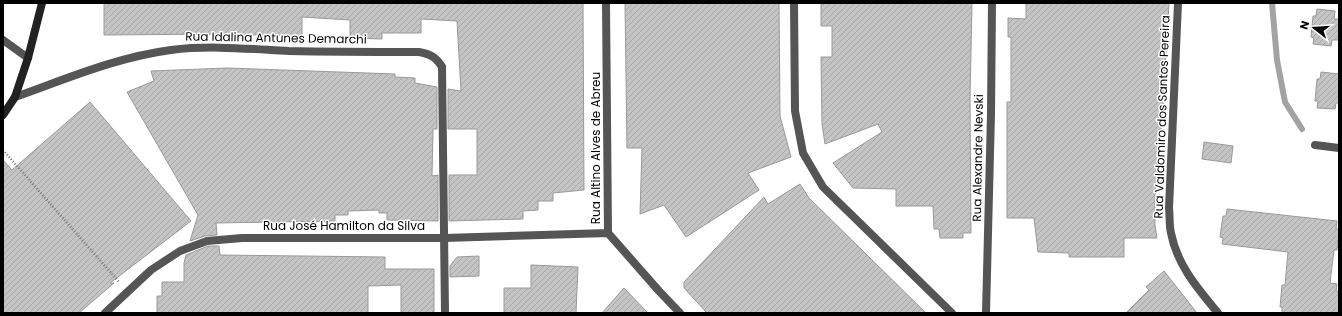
<svg xmlns="http://www.w3.org/2000/svg" width="1342" height="316" font-family="Poppins,sans-serif">
	<style>
		.lines { fill: none; stroke-linecap: round; stroke-linejoin: round }
		.stream { stroke: #a3a3a3; stroke-width: 6 }
		.building { fill: url(#building-hatch); stroke: #999 }
		.path { stroke: #777; stroke-width: 2.5; stroke-dasharray: 1 2; stroke-linecap: butt }
		.lane { stroke: #555; stroke-width: 8 }
		.street { stroke: #555; stroke-width: 8 }
		.secondary { stroke: #222; stroke-width: 8 }
		.labels { text-anchor: middle; stroke-width: 3; stroke-linejoin: round; paint-order: stroke }
		.street-label { font-size: 12px; fill: #000; stroke: #fff }
	</style>
	<defs>
		<pattern id="building-hatch" width="6" height="6" patternUnits="userSpaceOnUse"><rect width="6" height="6" fill="#c4c4c4"/><path d="M-1 1l2-2M0 6l6-6M5 7l2-2" fill="none" stroke="#a7a7a7"/></pattern>
	</defs>
	<rect width="100%" height="100%" fill="#fff"/>
	<g class="lines">
		<path class="stream" d="M1272,3L1277,60L1285,102L1302,129"/>
	</g>
	<path class="building" d="M104,3H583L584,190L553,193V201H538V210L523,211V219L449,221V175H477V129H448V89L461,91L457,21L421,19V33H382V39L350,38V20L302,17V36L220,34L104,35Z
		M625,3H779L780,116L791,157L748,173L759,190L686,237L664,205L640,214L642,148H627Z
		M821,3H972L970,99L971,233H963V238H940L939,229H934L933,206H896V189L853,188L833,163L882,132L878,124L825,144L822,124L821,57H832V26H821Z
		M1026,3H1169L1162,120L1155,195V225L1157,238H1124V257H1069V253L1038,252L1034,218H1007V102H1011V37H1008V18L1026,19Z
		M1317,9L1335,11L1334,19H1339V40H1332L1331,46L1313,44L1314,38L1311,37L1313,16H1316Z
		M227,68L395,74V77L415,78V83L437,87V129H433L432,176L438,175V221L387,220V213H379V210L348,211V215H335V221L216,223L217,235L205,236L190,241L198,215L127,92L154,81L151,71Z
		M1321,72L1339,74V103H1336L1335,109L1317,108L1318,101H1315L1317,79H1320Z
		M90,102L191,221L110,283H114L79,313H3V160L12,170Z
		M1204,142L1233,146L1231,163L1202,159Z
		M800,184L809,198L926,313H707L684,288V282L764,197L768,204Z
		M1227,209L1337,221L1336,229H1339V236L1337,250H1334L1330,283L1337,284L1336,291L1339,292V313H1282V307H1280L1282,285H1285L1288,252L1222,244L1223,238L1220,237L1223,216H1226Z
		M208,246H219L220,255L385,257V269H434V313H401V285L368,286V313H157V296H162V282H184V263L186,255Z
		M479,256V276L450,277V266L457,257Z
		M531,265L578,267L576,313H504V288H531Z
		M1164,271L1197,313H1126L1149,290L1146,287Z
		M624,288L648,313H602Z"/>
	<g class="lines">
		<path class="path" d="M3,150L119,282"/>
		<path class="lane" d="M3,40L28,58
			M442,67L445,313"/>
		<path class="street" d="M606,3L608,233L659,291L680,313
			M794,3L795,111L803,153L823,187L952,313
			M1178,3L1169,208C1170,216 1169,225 1171,233C1177,265 1198,289 1218,313
			M15,97C66,79 117,57 171,50C210,45 250,49 289,51C332,52 376,52 419,52C430,54 436,57 442,67
			M1315,145L1339,148
			M105,313L151,270L180,251L207,241L242,238H444L608,233
			M986,313L991,114L992,3"/>
		<path class="secondary" d="M3,115L15,97L28,58L42,3"/>
	</g>
	<g class="labels">
		<g class="street-label">
			<text transform="translate(276 38) rotate(1)" y="4">Rua Idalina Antunes Demarchi</text>
			<text transform="translate(1162 117) rotate(-88)" y="4">Rua Valdomiro dos Santos Pereira</text>
			<text transform="translate(596 148) rotate(-90)" y="4">Rua Altino Alves de Abreu</text>
			<text transform="translate(978 158) rotate(-89)" y="4">Rua Alexandre Nevski</text>
			<text x="344" y="230">Rua José Hamilton da Silva</text>
		</g>
	</g>
	<rect width="1342" height="316" fill="none" stroke="#000000" stroke-width="8"/>
	<g transform="translate(1314 28) rotate(287)" stroke="#ffffff" stroke-width="3" paint-order="stroke">
	<path d="M0-3L7 15L0 10L-7 15Z" fill="#000000"/>
	<text y="-6" font-size="11" font-weight="bold" text-anchor="middle" fill="#000000">N</text>
	</g>
</svg>
